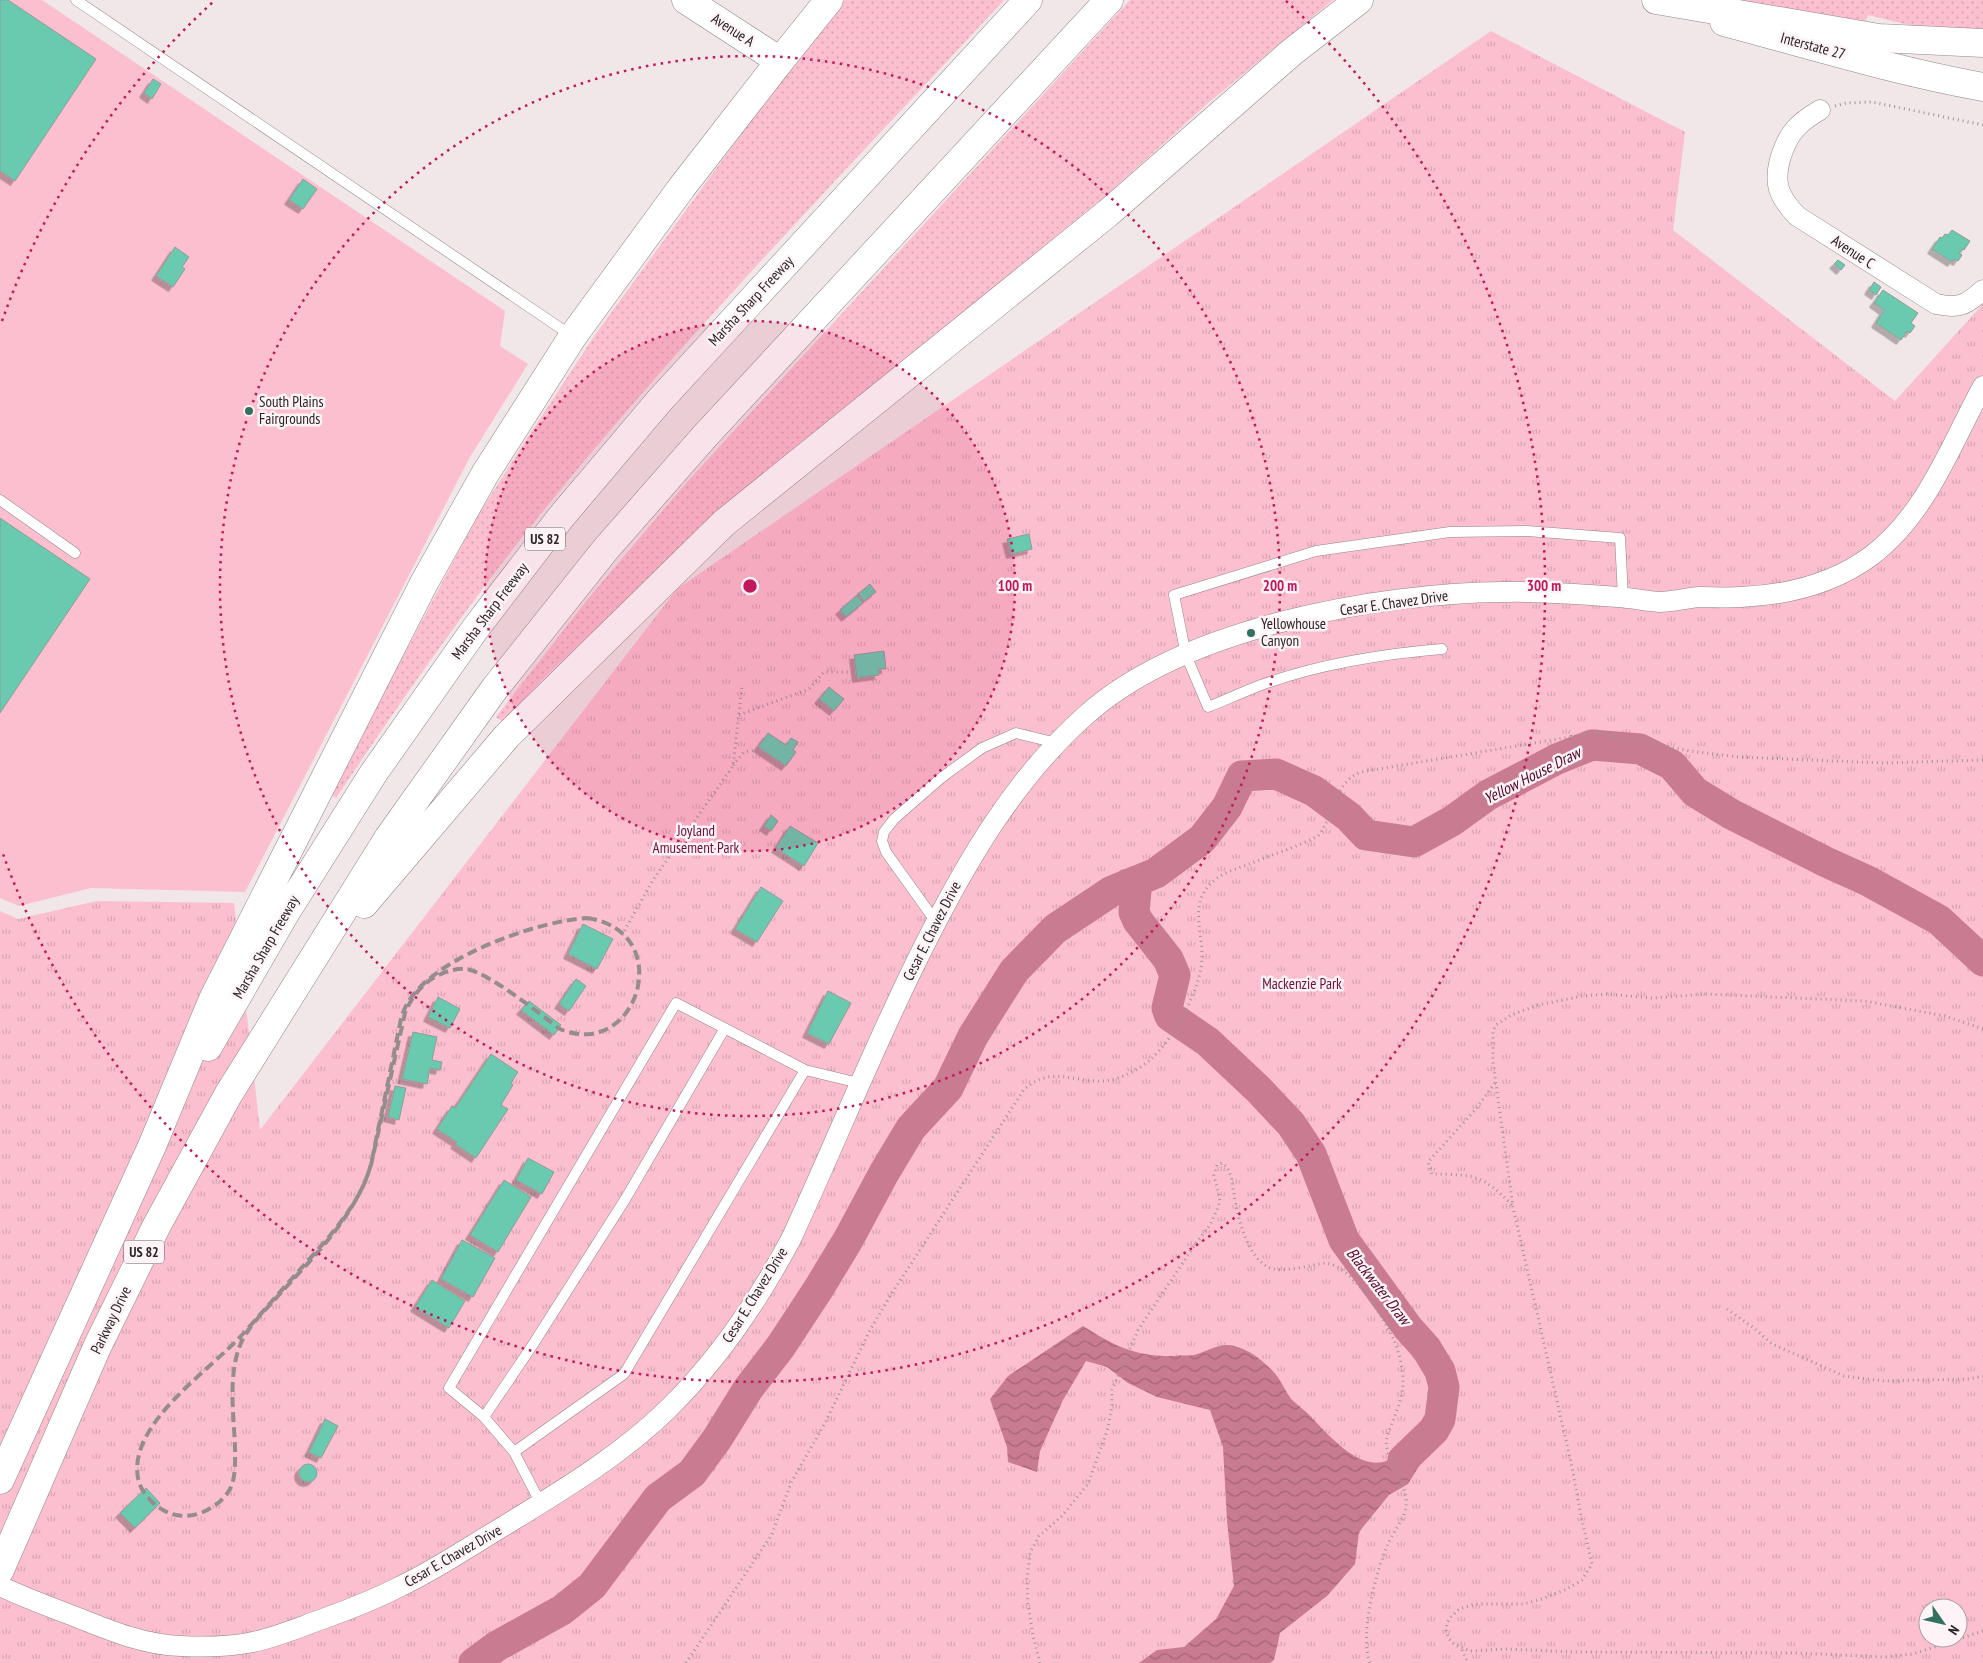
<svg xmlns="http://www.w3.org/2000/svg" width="1983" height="1663" font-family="'PT Sans Narrow',sans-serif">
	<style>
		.grass { fill: url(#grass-dots) }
		.park { fill: url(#park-tufts); fill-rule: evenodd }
		.pitch { fill: #fcbfcf }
		.water { fill: url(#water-waves) }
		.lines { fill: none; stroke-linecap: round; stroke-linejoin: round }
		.river { stroke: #c97b91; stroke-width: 31 }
		.building { fill: #69cab0; stroke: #919b97; filter: url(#shadow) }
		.service-casing { stroke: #908688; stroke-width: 11 }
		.minor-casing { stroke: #908688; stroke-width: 21 }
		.secondary-casing { stroke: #908688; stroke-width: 29 }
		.motorway-casing { stroke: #908688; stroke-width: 29 }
		.path { stroke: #9e9697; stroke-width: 3; stroke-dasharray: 1 4; stroke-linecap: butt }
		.service { stroke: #fff; stroke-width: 10 }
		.minor { stroke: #fff; stroke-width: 20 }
		.secondary { stroke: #fff; stroke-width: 28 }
		.motorway { stroke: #fff; stroke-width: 28 }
		.rail { stroke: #948c8d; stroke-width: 4; stroke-dasharray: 10 5; stroke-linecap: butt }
		.ring { fill: none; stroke: #c2185b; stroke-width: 2.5; stroke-dasharray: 2.5 5 }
		.poi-dot { fill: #317161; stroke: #fef3f6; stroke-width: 2 }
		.labels { text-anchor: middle; stroke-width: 5; stroke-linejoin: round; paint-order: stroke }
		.shield { fill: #fef3f6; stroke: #696364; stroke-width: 1 }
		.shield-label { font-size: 14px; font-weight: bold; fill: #292526 }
		.street-label { font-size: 15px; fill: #292526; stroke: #fef3f6 }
		.poi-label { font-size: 15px; fill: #292526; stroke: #fef3f6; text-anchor: start }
		.park-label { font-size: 15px; fill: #6e0f38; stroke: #fef3f6 }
		.water-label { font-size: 16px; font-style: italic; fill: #510927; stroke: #fef3f6 }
		.centre { fill: #c2185b; stroke: #fef3f6; stroke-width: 2.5 }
		.ring-label { font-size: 15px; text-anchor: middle; font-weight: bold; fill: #c2185b; stroke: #fef3f6; stroke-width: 5; stroke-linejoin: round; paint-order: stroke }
	</style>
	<defs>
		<pattern id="grass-dots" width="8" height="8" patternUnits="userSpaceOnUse" patternTransform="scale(1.25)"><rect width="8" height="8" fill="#fcbfcf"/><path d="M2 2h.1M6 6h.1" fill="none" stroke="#d8a4b2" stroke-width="1.8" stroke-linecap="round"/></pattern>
		<pattern id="park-tufts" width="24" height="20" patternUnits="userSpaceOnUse" patternTransform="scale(1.25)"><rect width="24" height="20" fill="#fcbfcf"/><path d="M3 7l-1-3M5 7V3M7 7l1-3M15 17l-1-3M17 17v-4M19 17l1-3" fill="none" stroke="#d8a4b2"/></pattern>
		<pattern id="water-waves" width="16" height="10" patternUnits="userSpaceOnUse" patternTransform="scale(1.25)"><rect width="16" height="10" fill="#c97b91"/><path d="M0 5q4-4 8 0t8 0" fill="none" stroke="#a36576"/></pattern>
		<filter id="shadow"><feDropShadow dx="-4.5" dy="4.5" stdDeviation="0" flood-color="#0004"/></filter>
	</defs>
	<rect width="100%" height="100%" fill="#f1e6e8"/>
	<path class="grass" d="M845,0H1004C855,161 701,319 561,489C480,587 407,692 336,798L330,794L477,517L522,446L595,335L753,118Z
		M1130,0H1333L1208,103L1110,192L944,328L844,414L690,540L543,679L503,722L496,717L587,600L687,482Z
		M1690,0H1983V33L1913,26L1868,15L1865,22Z"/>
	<path class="park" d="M1491,31L1685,132L1673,230L1895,401L1983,304V1663H0V911L18,919L97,901L234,903L260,1130L677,589ZM1928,1608H1958V1638H1928Z"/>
	<path class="pitch" d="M0,0H42L505,311L500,346L528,364L470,457L245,892L91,888L19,906L0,898Z"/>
	<path class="water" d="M1083,1326C1115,1346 1135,1357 1175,1356C1181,1355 1188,1356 1194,1355C1207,1352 1220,1342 1234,1346C1251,1350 1266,1363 1277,1376C1282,1383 1286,1392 1291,1399C1297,1405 1305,1410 1311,1417C1328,1434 1358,1471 1386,1461C1404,1454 1417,1439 1434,1430L1436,1439L1408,1484L1389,1495L1359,1532L1355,1564L1327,1596L1280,1633L1274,1660L1270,1663H1139L1157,1650L1184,1647L1216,1619L1234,1586L1227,1521L1223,1447L1210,1410L1157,1397L1128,1383L1107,1367L1086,1361L1063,1400L1040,1451L1037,1472L1008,1462L1007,1447L990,1399L1008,1376Z"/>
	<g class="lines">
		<path class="river" d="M1128,884L1136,891L1134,912L1138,921L1168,959L1175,975L1167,1008L1170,1016L1208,1042L1259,1090L1291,1124L1311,1154L1344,1240L1408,1328L1426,1348L1440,1371L1444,1387L1440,1419L1434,1430L1403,1460
			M474,1663L497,1646L562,1610L592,1586L658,1498L692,1473L717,1439L748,1389L781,1346L819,1288L848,1240L884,1173L911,1128L948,1088L973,1036L1014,971L1055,929L1112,891L1156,873L1202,839L1227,807L1242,776L1276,774L1314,791L1349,817L1366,835L1414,842L1452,821L1488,795L1557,759L1592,745L1640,749L1672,765L1695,792L1731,814L1826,862L1868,881L1939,920L1983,961"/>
	</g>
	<path class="building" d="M0,0H8L96,59L15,181L0,171Z
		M153,79L161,84L152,99L144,93Z
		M303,179L317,189L303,209L289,200Z
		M1952,230L1970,241L1964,250L1962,249L1959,253L1962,255L1958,261L1954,259L1952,262L1932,249L1940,237L1942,238L1945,234L1948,235Z
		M175,247L189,257L182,267L185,269L173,287L156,276Z
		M1838,260L1845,265L1841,270L1834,264Z
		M1874,282L1881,287L1876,295L1869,290Z
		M1883,290L1918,313L1911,323L1915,326L1910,333L1907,331L1901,340L1876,323L1884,310L1874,303Z
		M0,518L90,579L0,713Z
		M1029,534L1032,549L1011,554L1007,539Z
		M870,584L876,592L864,601L858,594Z
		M857,595L863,603L846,617L840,610Z
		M884,651L886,669H879V675L857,678L854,655Z
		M829,687L844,699L834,711L819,699Z
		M768,733L786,745L791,738L798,742L793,750L796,752L786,766L758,747Z
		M771,815L778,821L771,831L764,826Z
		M790,826L818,843L804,866L776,848Z
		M761,887L783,901L757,942L735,929Z
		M583,924L613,939L597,969L568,954Z
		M576,979L586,986L569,1011L559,1004Z
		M828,991L851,1003L829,1044L807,1033Z
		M438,997L460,1009L450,1028L428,1017Z
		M529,1001L561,1025L554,1035L521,1010Z
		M413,1032L437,1037L432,1060L442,1062L440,1070L430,1068L427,1084L402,1079Z
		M491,1054L518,1072L511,1083L513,1085L501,1105L508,1109L476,1158L455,1144L457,1142L437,1129L452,1106L455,1108Z
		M395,1086L406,1088L399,1120L388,1117Z
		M528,1158L554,1172L542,1194L516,1180Z
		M504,1180L531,1197L498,1252L470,1235Z
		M462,1240L495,1258L473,1297L441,1279Z
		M432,1280L465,1301L449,1328L415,1307Z
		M325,1419L338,1426L321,1458L309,1452Z
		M299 1473a9 9 0 1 1 18 0a9 9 0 1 1-18 0Z
		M146,1488L160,1503L135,1528L120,1513Z"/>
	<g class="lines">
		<g class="service-casing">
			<path id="service" d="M76,0L572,336
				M0,500L75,553
				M1442,649C1381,654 1319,664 1261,685C1243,692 1225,700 1208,707L1186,655L1174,595L1316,551L1450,532L1527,531L1620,538L1623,597
				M936,922L886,852L882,841L884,832L894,819L941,778L982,748L1016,733L1057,743
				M484,1417L532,1346L626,1198L725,1028
				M514,1452L484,1417L449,1388L676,1003L805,1070
				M541,1504L514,1452L624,1374L805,1070L859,1083"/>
		</g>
		<g class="minor-casing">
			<path id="minor" d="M1820,110C1798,123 1789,132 1781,156C1773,183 1778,196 1797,216L1936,304C1959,309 1966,305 1983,290
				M0,1586C23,1597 47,1606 71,1615C106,1629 143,1645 181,1646C203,1647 226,1647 248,1643C271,1639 295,1629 317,1621C345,1611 374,1600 401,1586C437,1569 470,1546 504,1526C561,1491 620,1456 668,1409C719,1359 758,1301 791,1239C836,1142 875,1043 923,948C966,862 1014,779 1086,715C1183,628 1377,593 1504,592C1542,591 1581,594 1618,597C1632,598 1646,601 1659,602C1673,602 1686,598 1700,597C1713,597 1727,598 1741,597C1787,595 1833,584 1871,556C1927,514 1951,444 1983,386"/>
		</g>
		<g class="secondary-casing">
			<path id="secondary" d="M686,0L780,61L829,0
				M1724,22C1810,45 1895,71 1983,87"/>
		</g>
		<g class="motorway-casing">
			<path id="motorway" d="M1656,0L1879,38L1983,43
				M364,904L507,736L724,523L1108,213L1292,52L1359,0
				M208,1047L286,912L373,774L475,629L561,517L660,400L1028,0
				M0,1480L152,1146L213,999L424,583L485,474L573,336L682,187L780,61
				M0,1570L98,1345L157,1225L228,1095L389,837L495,688L605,550L704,437L1109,0"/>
		</g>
		<path class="path" d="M1835,106L1846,103L1872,102L1983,125
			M739,715L809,689L824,672H854
			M1571,735L1581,766
			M733,765L744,752L755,750L786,769
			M622,935L653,880L733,766L742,686
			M1983,1029L1945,1016L1865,1001L1705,994L1652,998L1607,994L1583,996L1538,1005L1511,1015L1496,1025L1493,1031V1062L1513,1207L1572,1467L1581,1516L1592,1564L1582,1580L1567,1589L1542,1599L1523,1604H1475L1459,1609L1450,1618L1447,1623L1446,1631L1449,1639L1455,1645L1470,1651L1507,1649L1573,1652L1796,1653L1885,1657L1913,1654L1983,1631
			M1495,1083L1475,1110L1428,1162L1432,1174C1475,1175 1482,1174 1513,1206
			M1727,1309L1754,1328L1772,1344L1844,1376L1883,1381L1969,1379L1983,1376
			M1462,1650L1468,1663
			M686,1663L772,1534L791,1483L826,1421L870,1330L892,1293L1023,1091C1049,1064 1074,1083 1105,1081C1121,1079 1138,1070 1150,1060C1172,1041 1196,997 1201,968C1207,935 1184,904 1216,879C1225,872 1236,869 1247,865C1270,855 1295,848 1318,836C1335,815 1333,783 1361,772L1594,733L1690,751L1738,757L1882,763L1983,760
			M1040,1663L1033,1636L1028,1604L1027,1579L1030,1553L1039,1536L1062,1516L1088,1484L1108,1428L1112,1406V1390L1138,1330L1196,1243L1210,1225L1217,1210L1220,1200L1214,1175L1217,1165L1222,1163C1232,1170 1232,1183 1234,1194C1237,1216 1248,1262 1273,1269C1286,1272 1312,1265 1326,1263C1353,1267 1381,1314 1393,1338C1399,1351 1403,1368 1403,1382C1403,1403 1391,1421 1386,1441C1387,1462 1409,1486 1406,1506C1405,1519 1393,1532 1388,1544C1376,1571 1359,1635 1370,1663"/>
		<use href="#service" class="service"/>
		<use href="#minor" class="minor"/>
		<use href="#secondary" class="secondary"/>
		<use href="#motorway" class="motorway"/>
		<path class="rail" d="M587,918C678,931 638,1062 560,1029C540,1014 488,972 466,969C453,968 441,973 430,980C419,988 410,1000 405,1013L371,1165C355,1217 314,1256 278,1296C267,1308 254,1321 245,1335C226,1368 234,1413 235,1448C235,1462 236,1477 230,1489C224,1500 214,1507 203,1512C189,1518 175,1517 163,1510C152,1504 140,1491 138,1478C128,1424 209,1371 241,1336C260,1315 278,1294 297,1273C321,1246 350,1216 365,1182C373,1163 375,1141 380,1121C387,1087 394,1053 401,1019C403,1012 406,1004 411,998C440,956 537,921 587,918Z"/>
	</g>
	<circle cx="750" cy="586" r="265" fill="#c2185b" fill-opacity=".12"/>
	<g class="ring">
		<circle cx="750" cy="586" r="265"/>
		<circle cx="750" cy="586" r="530"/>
		<path d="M2 321A794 794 0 0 1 214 1M1286 1A794 794 0 1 1 2 851"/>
	</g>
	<g class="poi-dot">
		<circle cx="249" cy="411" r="5"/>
		<circle cx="1251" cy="633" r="5"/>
	</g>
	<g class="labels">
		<g class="shield">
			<rect x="525" y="527.5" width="40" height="23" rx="4"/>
			<rect x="124" y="1240.5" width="40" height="23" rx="4"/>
		</g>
		<g class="shield-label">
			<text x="545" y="544">US 82</text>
			<text x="144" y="1257">US 82</text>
		</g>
		<g class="street-label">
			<text transform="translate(733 30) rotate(33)" y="5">Avenue A</text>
			<text transform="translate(1813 46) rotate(15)" y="5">Interstate 27</text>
			<text transform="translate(1853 252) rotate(33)" y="5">Avenue C</text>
			<text transform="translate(751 301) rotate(-47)" y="5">Marsha Sharp Freeway</text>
			<text transform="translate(1394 603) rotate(-8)" y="5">Cesar E. Chavez Drive</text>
			<text transform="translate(490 611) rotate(-53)" y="5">Marsha Sharp Freeway</text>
			<text transform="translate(932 931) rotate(-63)" y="5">Cesar E. Chavez Drive</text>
			<text transform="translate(266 947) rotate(-60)" y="5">Marsha Sharp Freeway</text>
			<text transform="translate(755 1295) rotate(-58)" y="5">Cesar E. Chavez Drive</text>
			<text transform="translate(111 1320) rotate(-64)" y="5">Parkway Drive</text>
			<text transform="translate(453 1556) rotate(-30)" y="5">Cesar E. Chavez Drive</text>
		</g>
		<g class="poi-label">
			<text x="259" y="407">South Plains<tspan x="259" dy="17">Fairgrounds</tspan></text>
			<text x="1261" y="629">Yellowhouse<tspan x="1261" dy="17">Canyon</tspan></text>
		</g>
		<g class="park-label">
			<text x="696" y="836">Joyland<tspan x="696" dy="17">Amusement Park</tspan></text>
			<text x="1302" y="989">Mackenzie Park</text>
		</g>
		<g class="water-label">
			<text transform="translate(1532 775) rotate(-27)" y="6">Yellow House Draw</text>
			<text transform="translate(1379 1286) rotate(52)" y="6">Blackwater Draw</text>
		</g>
	</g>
	<circle cx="750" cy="586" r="8" class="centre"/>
	<g class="ring-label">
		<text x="1015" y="591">100 m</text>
		<text x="1280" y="591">200 m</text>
		<text x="1544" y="591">300 m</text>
	</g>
	<g transform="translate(1943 1623) rotate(124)"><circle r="24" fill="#fef3f6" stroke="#a9a1a3"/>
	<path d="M0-4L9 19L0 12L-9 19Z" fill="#317161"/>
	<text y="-8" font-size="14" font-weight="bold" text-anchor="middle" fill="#292526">N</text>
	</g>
</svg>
